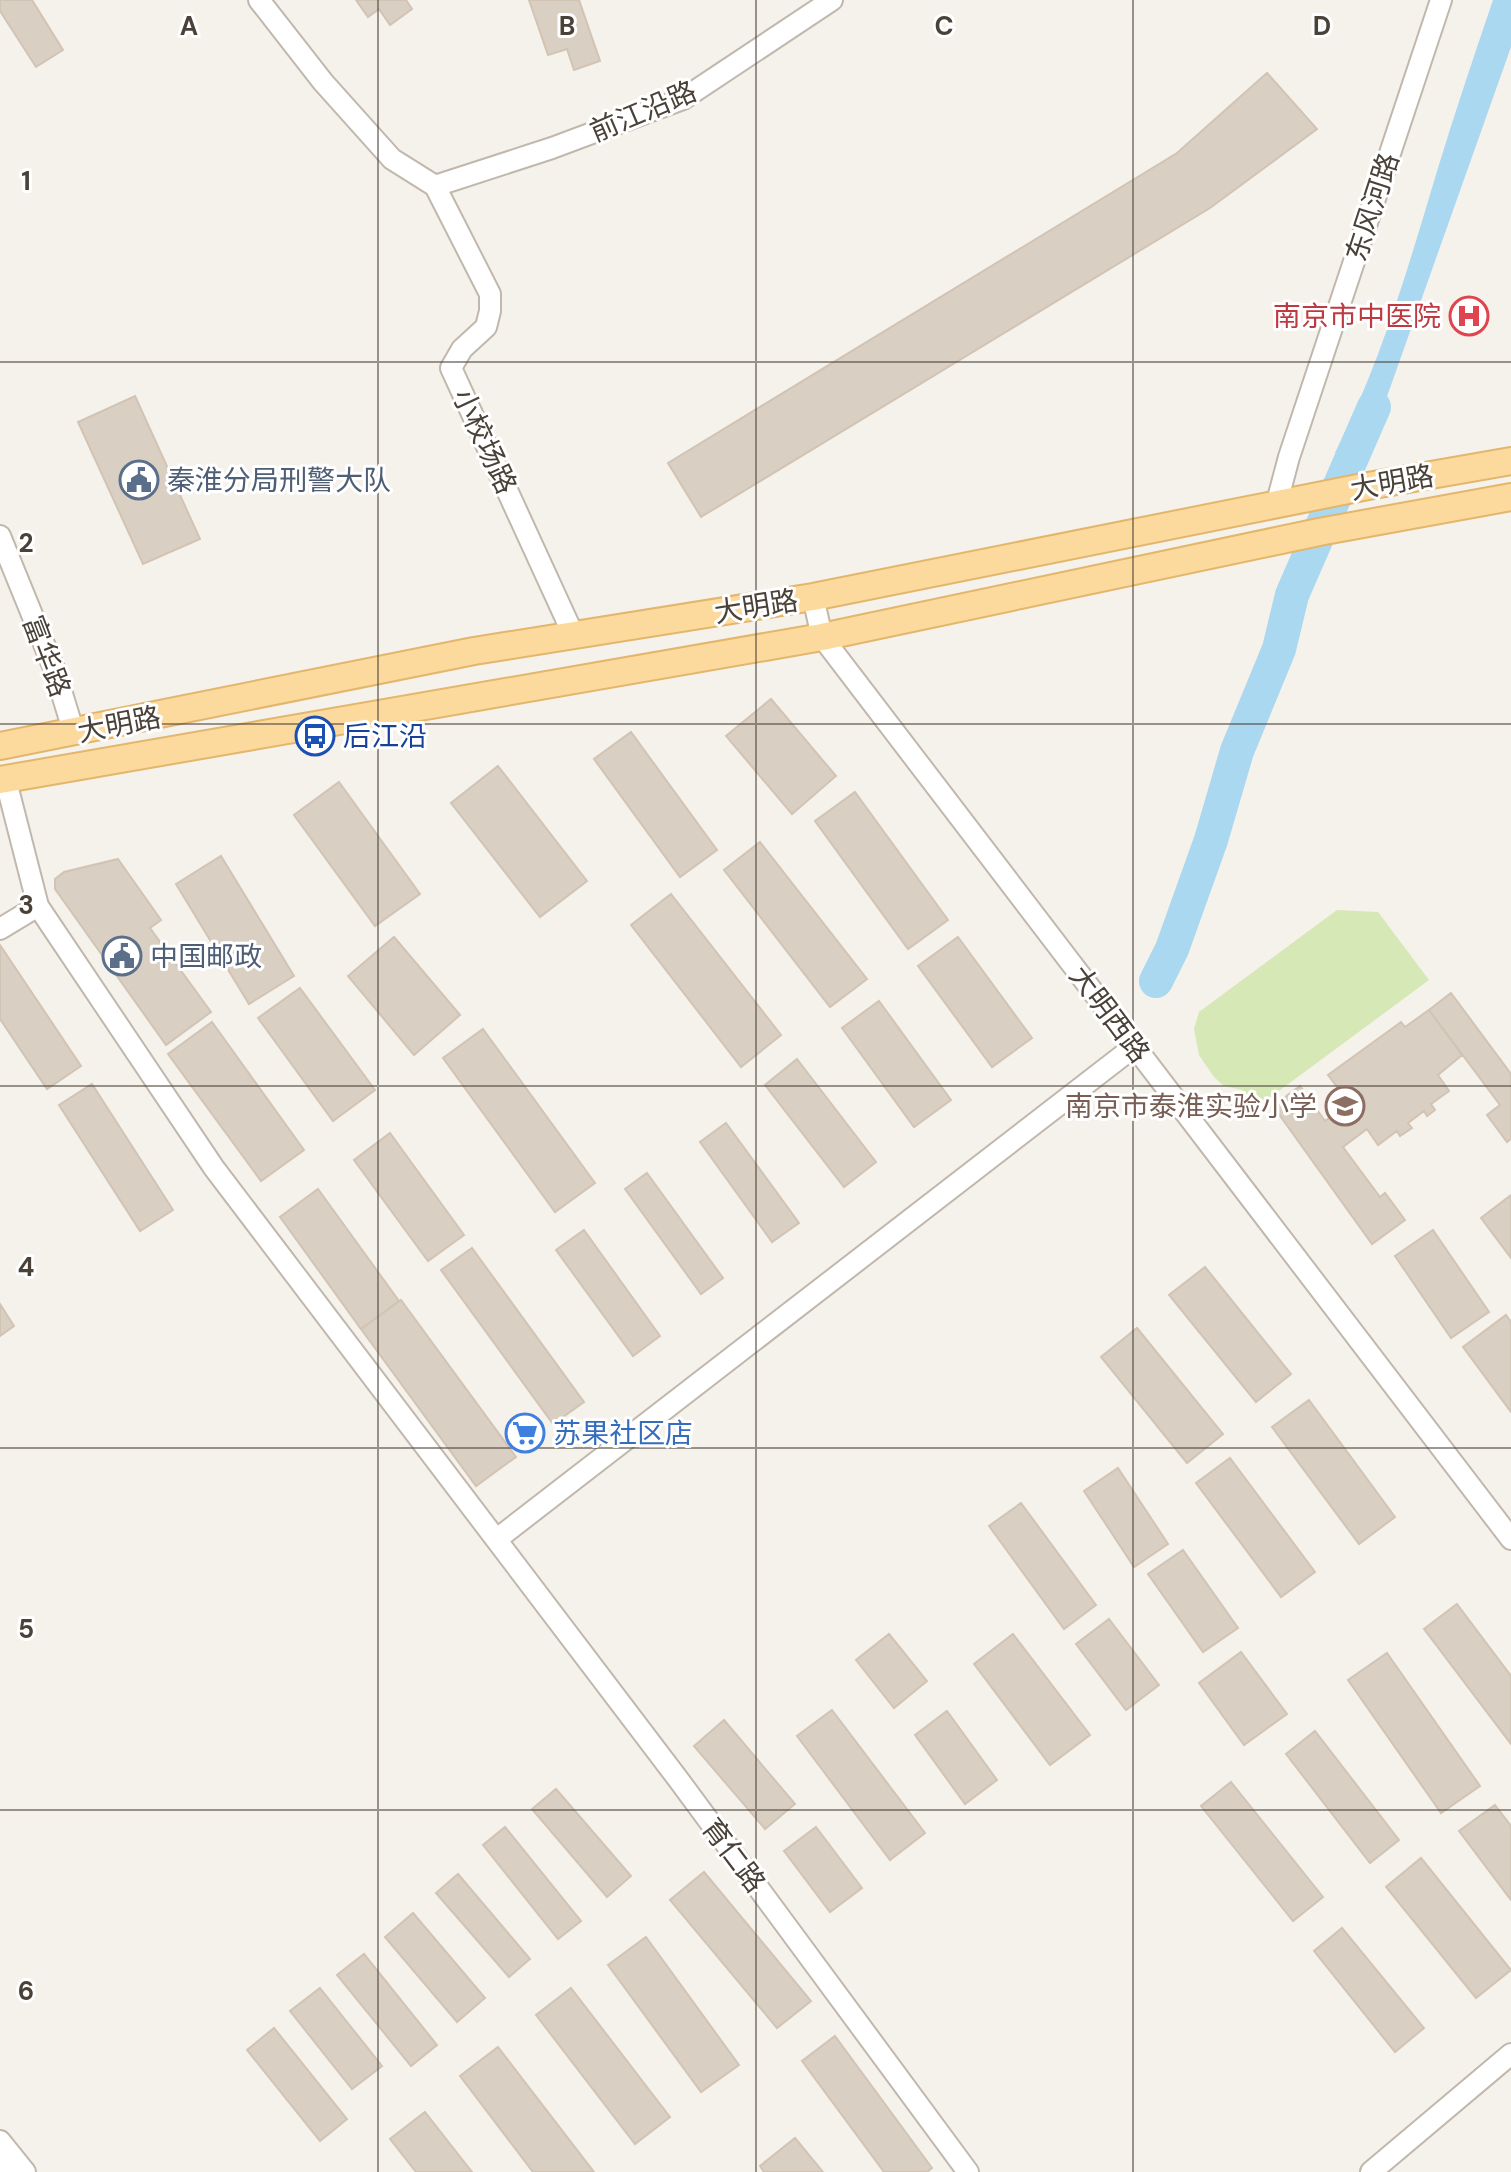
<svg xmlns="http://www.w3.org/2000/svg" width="1511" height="2172" font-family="'DM Sans','Noto Sans SC',sans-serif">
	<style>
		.green { fill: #d5e8b5 }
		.water { fill: #a9d8f0 }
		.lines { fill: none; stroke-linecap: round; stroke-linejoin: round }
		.river { stroke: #a9d8f0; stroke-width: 34 }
		.building { fill: #dacfc3; stroke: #d2c4b4; stroke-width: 2 }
		.minor-casing { stroke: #c1b8ad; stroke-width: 24 }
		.major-casing { stroke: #e3b66c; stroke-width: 30 }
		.minor { stroke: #fff; stroke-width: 20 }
		.major { stroke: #fcda9d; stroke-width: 26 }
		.grid { fill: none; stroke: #4a4239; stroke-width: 2; stroke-opacity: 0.55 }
		.labels { text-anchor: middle; stroke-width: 6; stroke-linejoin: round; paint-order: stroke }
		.street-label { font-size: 28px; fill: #4a4239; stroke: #fff }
		.health-label { font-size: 28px; fill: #be3a42; stroke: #fff; text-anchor: end }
		.service-label { font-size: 28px; fill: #4e5e75; stroke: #fff; text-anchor: start }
		.transit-label { font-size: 28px; fill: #164399; stroke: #fff; text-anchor: start }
		.education-label { font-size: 28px; fill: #785e54; stroke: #fff; text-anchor: end }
		.shop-label { font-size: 28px; fill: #366cbe; stroke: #fff; text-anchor: start }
		.grid-label { font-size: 26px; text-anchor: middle; font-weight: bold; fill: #4a4239; stroke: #fff; stroke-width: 6; stroke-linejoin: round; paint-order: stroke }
	</style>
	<rect width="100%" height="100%" fill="#f5f1eb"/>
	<path class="green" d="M1337,910L1378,912L1429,980L1241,1119L1229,1102L1243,1090L1224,1086L1214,1077L1199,1055L1194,1029L1199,1012Z"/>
	<path class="water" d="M1493,0H1511V47L1379,419L1359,445L1343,456L1335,453C1381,362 1409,265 1438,168C1455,112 1474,56 1493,0Z"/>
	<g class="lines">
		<path class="river" d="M1156,981L1172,949L1211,840L1237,751L1279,649L1292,595L1374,407"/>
	</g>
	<path class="building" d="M0,0H32L63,50L36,67L0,11Z
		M356,0H406L412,9L390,25L379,9L368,17Z
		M529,0H579L600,61L574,70L567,49L548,55Z
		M1267,73L1317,129L1210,208L701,517L668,463L1177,153Z
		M135,396L200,539L143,564L78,422Z
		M771,699L836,776L792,814L726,736Z
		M631,732L717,850L680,877L594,759Z
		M498,766L587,881L540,917L451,803Z
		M339,782L420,894L375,926L294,815Z
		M855,792L948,920L908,949L815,821Z
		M760,842L867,979L830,1007L724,870Z
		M221,856L294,976L249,1004L176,884Z
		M118,859L161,920L150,928L211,1012L166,1045L55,889V879L64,872Z
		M671,894L781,1035L741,1067L631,925Z
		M394,937L460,1015L414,1055L348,976Z
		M958,937L1032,1038L992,1067L918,966Z
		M0,945L81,1066L47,1089L0,1019Z
		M300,988L375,1090L333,1121L258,1018Z
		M1451,993L1511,1074V1139L1507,1142L1487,1115L1500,1105L1429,1010Z
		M879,1001L951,1100L914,1127L842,1028Z
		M1429,1010L1462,1055L1438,1075L1449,1091L1431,1104L1435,1110L1427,1116L1424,1111L1408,1123L1412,1128L1400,1136L1397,1131L1378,1145L1367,1129L1343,1147L1380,1197L1385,1193L1405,1220L1372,1244L1273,1106L1300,1086L1325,1121L1349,1103L1328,1075L1401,1022L1405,1027Z
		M212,1022L304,1150L261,1181L168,1054Z
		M483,1029L595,1183L555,1212L443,1058Z
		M797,1059L876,1162L844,1187L765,1085Z
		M92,1084L173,1210L140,1231L59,1105Z
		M726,1123L799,1223L772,1242L700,1142Z
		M390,1133L464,1235L428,1261L354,1160Z
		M647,1173L723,1278L701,1294L625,1189Z
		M318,1189L399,1301L361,1329L280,1217Z
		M1511,1195V1258L1481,1218Z
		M584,1230L660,1336L633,1356L556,1250Z
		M1433,1230L1489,1312L1451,1338L1395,1256Z
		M472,1248L584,1402L553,1424L441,1270Z
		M1205,1267L1291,1374L1256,1402L1169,1295Z
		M401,1300L516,1457L476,1486L361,1329Z
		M0,1304L14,1326L0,1336Z
		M1506,1315L1511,1322V1412L1463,1347Z
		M1137,1328L1223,1434L1187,1463L1101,1357Z
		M1309,1400L1395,1517L1359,1544L1272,1427Z
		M1230,1458L1315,1572L1281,1597L1196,1483Z
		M1118,1468L1168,1544L1134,1567L1084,1491Z
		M1021,1503L1096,1605L1064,1629L989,1526Z
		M1183,1550L1238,1628L1203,1652L1148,1574Z
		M1457,1604L1511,1676V1744L1424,1629Z
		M1109,1619L1159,1685L1126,1710L1076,1644Z
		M889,1634L927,1681L894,1708L856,1660Z
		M1013,1634L1090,1735L1050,1765L974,1664Z
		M1241,1652L1287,1714L1244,1745L1199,1683Z
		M1387,1653L1480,1786L1441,1813L1348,1680Z
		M832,1710L925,1833L890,1860L797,1736Z
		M947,1711L997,1780L965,1804L915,1735Z
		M724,1720L795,1804L765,1829L694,1746Z
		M1315,1731L1399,1840L1370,1863L1286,1754Z
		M1231,1782L1323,1897L1293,1921L1201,1806Z
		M556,1789L631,1876L607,1897L532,1809Z
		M1495,1805L1511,1826V1900L1459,1831Z
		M505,1827L581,1921L558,1939L483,1845Z
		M816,1827L862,1888L830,1912L784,1851Z
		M1421,1858L1511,1970L1476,1998L1386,1887Z
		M704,1872L811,2001L777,2028L670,1900Z
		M458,1874L530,1959L509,1977L436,1893Z
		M413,1913L485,1998L457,2022L385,1937Z
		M1342,1928L1424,2028L1395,2052L1314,1951Z
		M646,1937L739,2065L701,2092L608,1965Z
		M364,1954L437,2045L411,2066L337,1975Z
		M320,1988L382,2066L352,2089L290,2011Z
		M571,1988L670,2117L635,2144L536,2015Z
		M274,2028L347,2119L320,2141L247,2050Z
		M835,2036L932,2168L927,2172H884L802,2061Z
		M498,2047L594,2172H533L460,2076Z
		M425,2112L472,2172H416L390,2139Z
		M795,2138L823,2172H764L760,2166Z"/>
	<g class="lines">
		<g class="minor-casing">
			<path id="minor" d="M259,0L323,82L392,159L435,186L490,294V311L486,327L462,349L451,368L573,634
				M435,186L552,148L683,99L832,0
				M1276,506L1289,457L1441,0
				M0,536L55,671L74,733
				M813,597L822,637L1511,1539
				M2,779L8,789L38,906L214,1168L678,1779L968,2172
				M0,929L38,906
				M497,1539L1135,1046
				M0,2141L25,2172
				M0,2167L4,2172
				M1371,2172L1511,2054"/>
		</g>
		<g class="major-casing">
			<path id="major" d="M0,746L474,651L813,597L1368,486L1511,461
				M0,780L822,637L1319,532L1511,497"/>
		</g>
		<use href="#minor" class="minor"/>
		<use href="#major" class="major"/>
	</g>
	<path class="grid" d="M378,0V2172M756,0V2172M1133,0V2172M0,362H1511M0,724H1511M0,1086H1511M0,1448H1511M0,1810H1511"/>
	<defs>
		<g id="hospital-ring" transform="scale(2)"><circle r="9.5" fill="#fff" stroke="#e0444e" stroke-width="1.5"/><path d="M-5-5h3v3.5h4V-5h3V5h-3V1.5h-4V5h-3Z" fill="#e0444e"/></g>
		<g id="civic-ring" transform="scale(2)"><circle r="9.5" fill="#fff" stroke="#5c6f8a" stroke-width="1.5"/><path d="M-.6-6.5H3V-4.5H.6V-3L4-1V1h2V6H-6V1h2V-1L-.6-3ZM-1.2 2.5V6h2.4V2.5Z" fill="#5c6f8a"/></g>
		<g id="bus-ring" transform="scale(2)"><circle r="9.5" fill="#fff" stroke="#1a4fb4" stroke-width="1.5"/><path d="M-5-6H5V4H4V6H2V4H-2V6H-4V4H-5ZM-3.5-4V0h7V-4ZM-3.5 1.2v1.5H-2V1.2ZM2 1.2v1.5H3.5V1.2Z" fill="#1a4fb4"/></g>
		<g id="school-ring" transform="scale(2)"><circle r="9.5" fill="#fff" stroke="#8d6e63" stroke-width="1.5"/><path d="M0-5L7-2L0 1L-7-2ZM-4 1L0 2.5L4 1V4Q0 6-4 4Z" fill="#8d6e63"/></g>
		<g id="supermarket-ring" transform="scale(2)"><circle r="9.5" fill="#fff" stroke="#3f7fe0" stroke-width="1.5"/><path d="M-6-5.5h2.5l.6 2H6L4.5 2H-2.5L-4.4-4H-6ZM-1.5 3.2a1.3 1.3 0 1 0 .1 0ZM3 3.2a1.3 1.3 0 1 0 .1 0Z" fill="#3f7fe0"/></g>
	</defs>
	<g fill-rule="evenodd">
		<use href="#hospital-ring" x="1469" y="316"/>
		<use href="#civic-ring" x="139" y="480"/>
		<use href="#bus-ring" x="315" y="736"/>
		<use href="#civic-ring" x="122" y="956"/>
		<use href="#school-ring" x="1345" y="1106"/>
		<use href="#supermarket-ring" x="525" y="1433"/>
	</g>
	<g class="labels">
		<g class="street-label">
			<text transform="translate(643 111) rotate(-23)" y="10">前江沿路</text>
			<text transform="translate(1372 207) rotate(-72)" y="10">东风河路</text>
			<text transform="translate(485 441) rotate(65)" y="10">小校场路</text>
			<text transform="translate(1392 482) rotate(-10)" y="10">大明路</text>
			<text transform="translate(756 606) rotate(-9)" y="10">大明路</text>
			<text transform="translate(47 656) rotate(69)" y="10">富华路</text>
			<text transform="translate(119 724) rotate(-11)" y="10">大明路</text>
			<text transform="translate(1110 1014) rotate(53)" y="10">大明西路</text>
			<text transform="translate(734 1855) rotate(53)" y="10">育仁路</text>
		</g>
		<g class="health-label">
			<text x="1441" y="326">南京市中医院</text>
		</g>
		<g class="service-label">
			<text x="167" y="490">秦淮分局刑警大队</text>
			<text x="150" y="966">中国邮政</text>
		</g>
		<g class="transit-label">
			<text x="343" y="746">后江沿</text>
		</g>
		<g class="education-label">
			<text x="1317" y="1116">南京市泰淮实验小学</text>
		</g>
		<g class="shop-label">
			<text x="553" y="1443">苏果社区店</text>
		</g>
	</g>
	<g class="grid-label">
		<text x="189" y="35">A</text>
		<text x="567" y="35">B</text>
		<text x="944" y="35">C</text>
		<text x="1322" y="35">D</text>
		<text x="26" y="190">1</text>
		<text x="26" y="552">2</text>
		<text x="26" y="914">3</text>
		<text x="26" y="1276">4</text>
		<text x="26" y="1638">5</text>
		<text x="26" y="2000">6</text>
	</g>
</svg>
